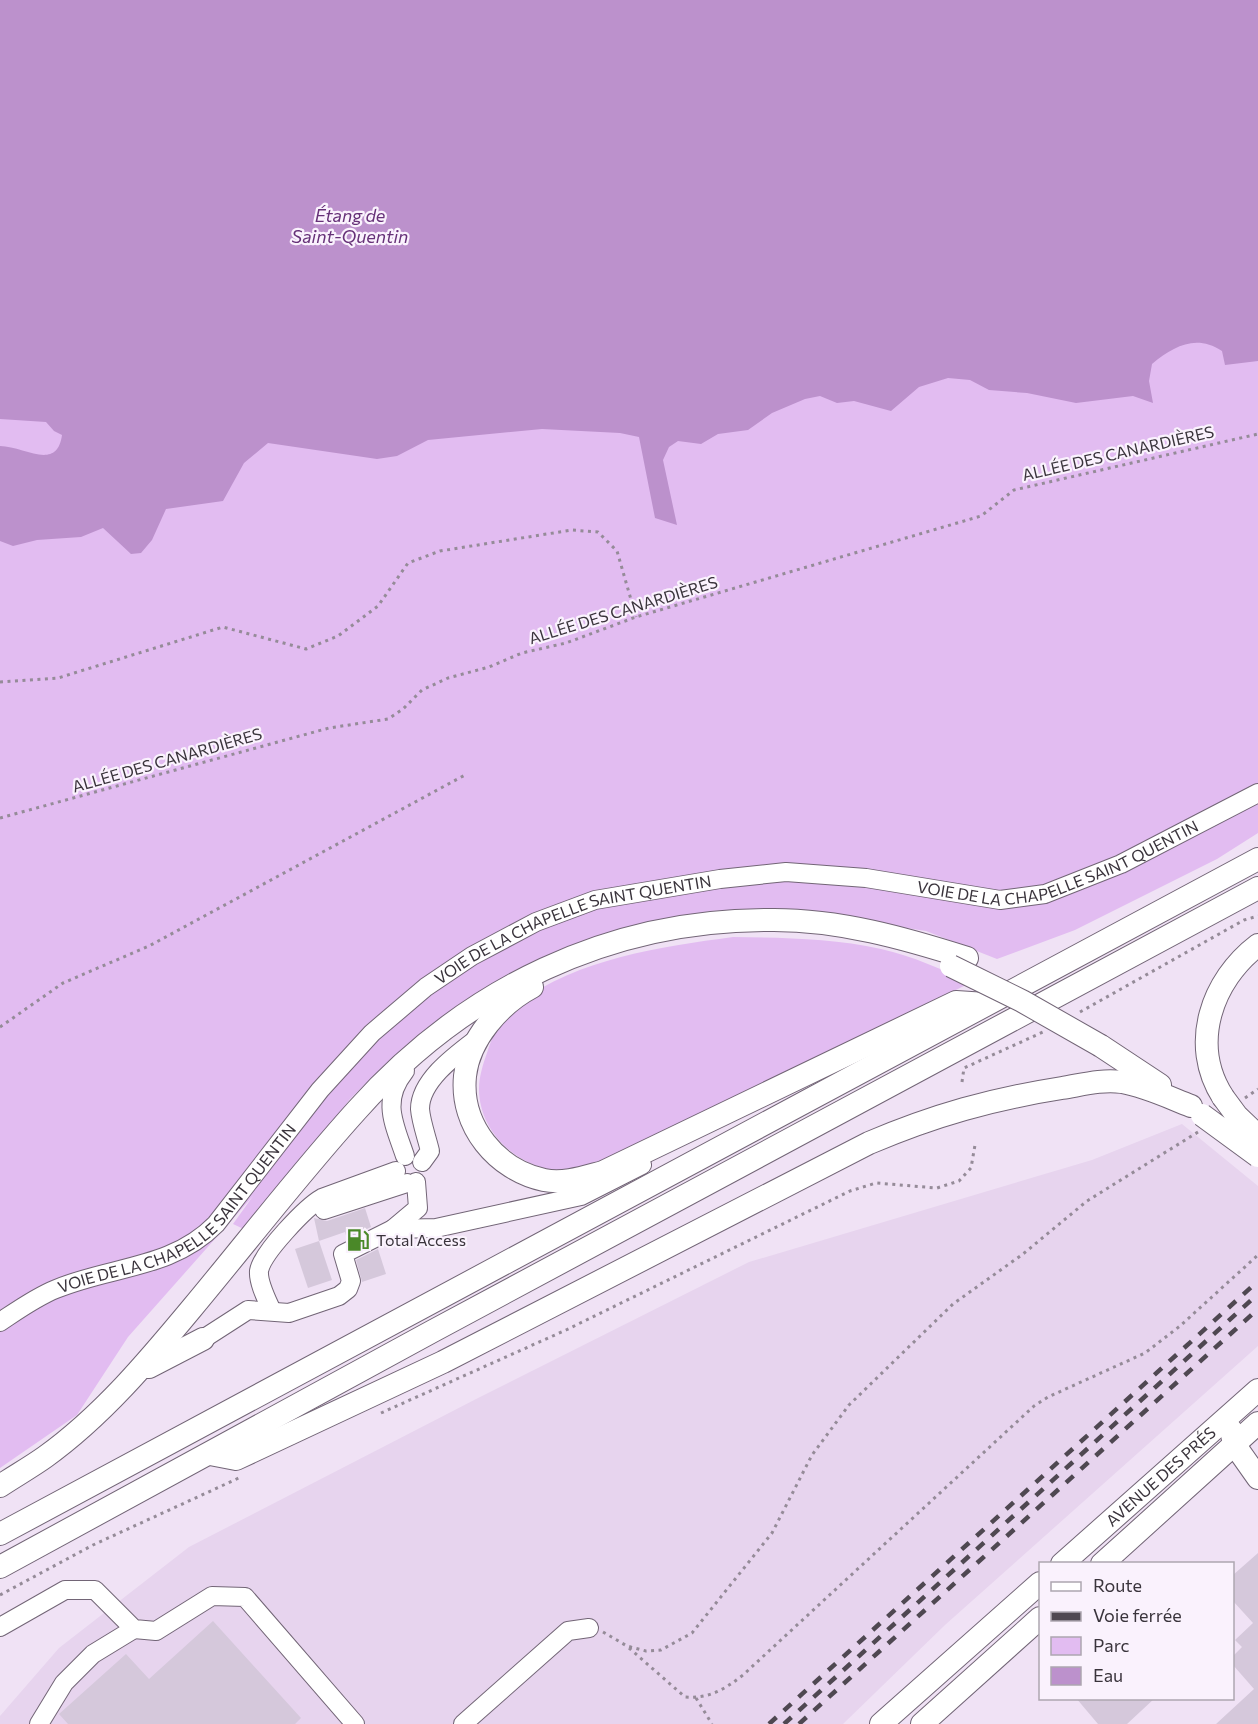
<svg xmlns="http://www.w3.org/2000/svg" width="1258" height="1724" font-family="Commissioner,sans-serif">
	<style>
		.built { fill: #e7d4ee }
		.green { fill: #e2bcf1 }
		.water { fill: #bc91cc }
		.building { fill: #d5c8db }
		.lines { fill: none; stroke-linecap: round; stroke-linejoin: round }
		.minor-casing { stroke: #726576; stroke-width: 20 }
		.major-casing { stroke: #726576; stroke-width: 24 }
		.path { stroke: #958b98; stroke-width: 3; stroke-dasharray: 3 4.5; stroke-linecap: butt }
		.minor { stroke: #fff; stroke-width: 18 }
		.major { stroke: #fff; stroke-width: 22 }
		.rail { stroke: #4f4851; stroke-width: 4.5; stroke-dasharray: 10 10; stroke-linecap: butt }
		.major-bridge-casing { stroke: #726576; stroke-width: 24; stroke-linecap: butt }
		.major-bridge { stroke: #fff; stroke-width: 22 }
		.labels { text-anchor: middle; stroke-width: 4.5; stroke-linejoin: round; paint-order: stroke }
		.street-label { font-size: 16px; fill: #3a343c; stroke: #faf2fd }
		.poi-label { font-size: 16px; fill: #3a343c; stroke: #faf2fd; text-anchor: start }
		.water-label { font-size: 18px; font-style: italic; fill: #663178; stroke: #faf2fd }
	</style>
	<rect width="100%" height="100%" fill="#f0e2f5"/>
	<path class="built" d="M1182,1124L1258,1186V1346L945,1625L843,1724H0V1716L59,1648L189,1547L480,1397L749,1262L1092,1160Z"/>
	<path class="green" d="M0,0H1258V833L1217,859L1075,930L997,959L926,931L776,908L710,911L631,930L486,992L396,1054L350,1099L248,1231L233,1224L253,1196L128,1337L77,1415L0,1468Z
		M733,937C783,938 832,938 881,949C913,956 942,970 972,982L611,1161C598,1164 584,1170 571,1171C525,1174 479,1136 479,1089C479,1077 483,1064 487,1053C492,1036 502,1015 517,1004C579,958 660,947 733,937Z"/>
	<path class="water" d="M0,0H1258V361L1225,365L1222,351C1196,334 1174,346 1152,364L1149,381L1153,403L1133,396L1076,403L1027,393L989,390L970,380L948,378L919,387L891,411L854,401L837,403L820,396L805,399L772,413L748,430L718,434L701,444L678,441L669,447L663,460L677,525L655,518L639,437L620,433L542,429L428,440L397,456L377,459L268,443L244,463L223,501L166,509L152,540L141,553L131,554L103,528L81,537L37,540L13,546L0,541V446C24,446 57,472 62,435L54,431L46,422L0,419Z"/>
	<path class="building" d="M365,1208L371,1227L347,1239L345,1232L319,1241L314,1218L327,1221Z
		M319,1241L332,1280L308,1288L295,1249Z
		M378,1249L386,1274L362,1282L356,1260Z
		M1258,1553V1724H1216L1254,1689L1233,1665V1656L1242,1647L1235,1640L1253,1623L1233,1601V1575Z
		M213,1621L301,1718L295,1724H68L59,1714L126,1654L149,1679Z
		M1076,1698H1155L1127,1724H1098Z"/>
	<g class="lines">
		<g class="minor-casing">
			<g id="minor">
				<path d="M405,1156C394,1123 381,1101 405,1071"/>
				<path d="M422,1162L430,1151C427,1138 421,1122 420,1109C420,1080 457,1054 478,1038"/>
				<path d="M324,1210L407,1183"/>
				<path d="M393,1229L418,1208L416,1182"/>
				<path d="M272,1311C267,1300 258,1283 259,1271C262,1253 306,1207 322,1198L396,1171"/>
				<path id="s1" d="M0,1322C18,1310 36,1297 56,1289C111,1266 172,1269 216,1224L320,1090L372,1033L426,987L472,956L536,922L595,900L720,879L786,872L866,878L1000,900L1045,894L1121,864L1258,793"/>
				<path d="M203,1339L248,1310L289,1313L339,1296L348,1289L351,1281L343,1254L393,1229L436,1228L581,1196L642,1165"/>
				<path d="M0,1627L65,1590H95L134,1629L156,1631L212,1596L245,1597L355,1724"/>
				<path d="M39,1724L64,1683L93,1654L134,1629"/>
				<path d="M463,1724L568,1631L589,1628"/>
			</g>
		</g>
		<g class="major-casing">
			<g id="major">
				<path d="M532,987C500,1004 469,1039 465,1076C460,1126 497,1170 544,1180C564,1184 584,1177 603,1172L956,1002L986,1004"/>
				<path d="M1101,1046L1160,1085"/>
				<path d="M1223,1097C1189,1044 1212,980 1258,945"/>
				<path d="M149,1367L203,1339"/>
				<path d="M1231,1430L1234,1444L1258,1478"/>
				<path d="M210,1454L236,1459L443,1362L869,1143C935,1115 992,1099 1062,1088C1081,1085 1102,1079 1122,1082C1145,1086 1168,1097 1191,1106"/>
				<path d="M0,1486C15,1476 31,1467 45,1457C102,1416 148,1361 192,1308C247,1242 300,1173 357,1110C465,989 610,918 774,920C840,920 904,938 967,958"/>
				<path d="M0,1534L1258,859"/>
				<path id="s2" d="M1062,1564L1258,1390"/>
				<path d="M1102,1564L1258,1423"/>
				<path d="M0,1567L433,1331L1258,888"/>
				<path d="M881,1724L1040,1583"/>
				<path d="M922,1724L1040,1618"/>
			</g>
		</g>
		<path class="path" d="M0,682L58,678L223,627L306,649L338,636L378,606L408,563L440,551L572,530L598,532L617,551L636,617
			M0,818L329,728L388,719L403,709L422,690L448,678L489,667L522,653L566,643L636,617L981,516L1014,490L1258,434
			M1080,1012L1244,920L1258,916
			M0,1027L63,983L149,946L465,775
			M962,1082L964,1068L1043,1032
			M1245,1098L1258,1089
			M381,1413L566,1330L850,1191L876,1183L937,1188L959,1181L971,1168L975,1145
			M0,1595L93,1545L241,1477
			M603,1632L627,1646L646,1651L661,1650L692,1633L772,1533L812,1455L849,1405L953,1304L1023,1254L1087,1201L1198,1132
			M629,1648L685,1697C709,1699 725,1689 743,1675L1034,1406L1048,1397L1145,1353L1180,1326L1258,1255
			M696,1698L712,1724"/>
		<use href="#minor" class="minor"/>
		<use href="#major" class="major"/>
		<path class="rail" d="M769,1724L1258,1281
			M784,1724L1258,1294
			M799,1724L1258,1309"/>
		<g class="major-bridge-casing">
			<path id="major-bridge" d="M951,966L1022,1001L1101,1046
				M1223,1097L1237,1116L1258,1136
				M1202,1115L1258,1156"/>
		</g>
		<use href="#major-bridge" class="major-bridge"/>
	</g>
	<defs>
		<g id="fuel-bare" transform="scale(1.8)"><path d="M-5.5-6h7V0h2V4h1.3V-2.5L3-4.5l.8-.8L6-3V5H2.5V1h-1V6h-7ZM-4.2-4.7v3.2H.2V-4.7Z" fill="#4a8828" stroke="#faf2fd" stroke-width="2.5" paint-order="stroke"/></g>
	</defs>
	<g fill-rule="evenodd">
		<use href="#fuel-bare" x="358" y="1240"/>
	</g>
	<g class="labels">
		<g class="street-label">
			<text transform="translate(1118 453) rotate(-13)" y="6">ALLÉE DES CANARDIÈRES</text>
			<text transform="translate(623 610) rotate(-17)" y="6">ALLÉE DES CANARDIÈRES</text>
			<text transform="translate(167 760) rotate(-16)" y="6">ALLÉE DES CANARDIÈRES</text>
			<text dy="6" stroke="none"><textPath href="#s1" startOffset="1222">VOIE DE LA CHAPELLE SAINT QUENTIN</textPath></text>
			<text dy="6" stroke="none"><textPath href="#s1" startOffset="718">VOIE DE LA CHAPELLE SAINT QUENTIN</textPath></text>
			<text dy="6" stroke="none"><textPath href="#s1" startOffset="216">VOIE DE LA CHAPELLE SAINT QUENTIN</textPath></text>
			<text dy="6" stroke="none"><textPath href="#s2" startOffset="132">AVENUE DES PRÉS</textPath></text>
		</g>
		<g class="poi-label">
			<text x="376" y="1246">Total Access</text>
		</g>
		<g class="water-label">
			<text x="350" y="222">Étang de<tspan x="350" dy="21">Saint-Quentin</tspan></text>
		</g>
	</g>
	<rect x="1039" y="1562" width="195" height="138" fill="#faf2fd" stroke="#ada6b0" stroke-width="1.5"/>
	<rect x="1051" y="1582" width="30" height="9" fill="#ffffff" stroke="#ada6b0" stroke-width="1.5"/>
	<text x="1093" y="1592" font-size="18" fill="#3a343c">Route</text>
	<rect x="1051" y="1612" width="30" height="9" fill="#4f4851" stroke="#ada6b0" stroke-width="1.5"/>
	<text x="1093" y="1622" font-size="18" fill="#3a343c">Voie ferrée</text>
	<rect x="1051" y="1637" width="30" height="18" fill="#e2bcf1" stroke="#ada6b0" stroke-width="1.5"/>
	<text x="1093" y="1652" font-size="18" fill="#3a343c">Parc</text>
	<rect x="1051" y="1667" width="30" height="18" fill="#bc91cc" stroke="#ada6b0" stroke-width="1.5"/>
	<text x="1093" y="1682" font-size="18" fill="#3a343c">Eau</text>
</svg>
